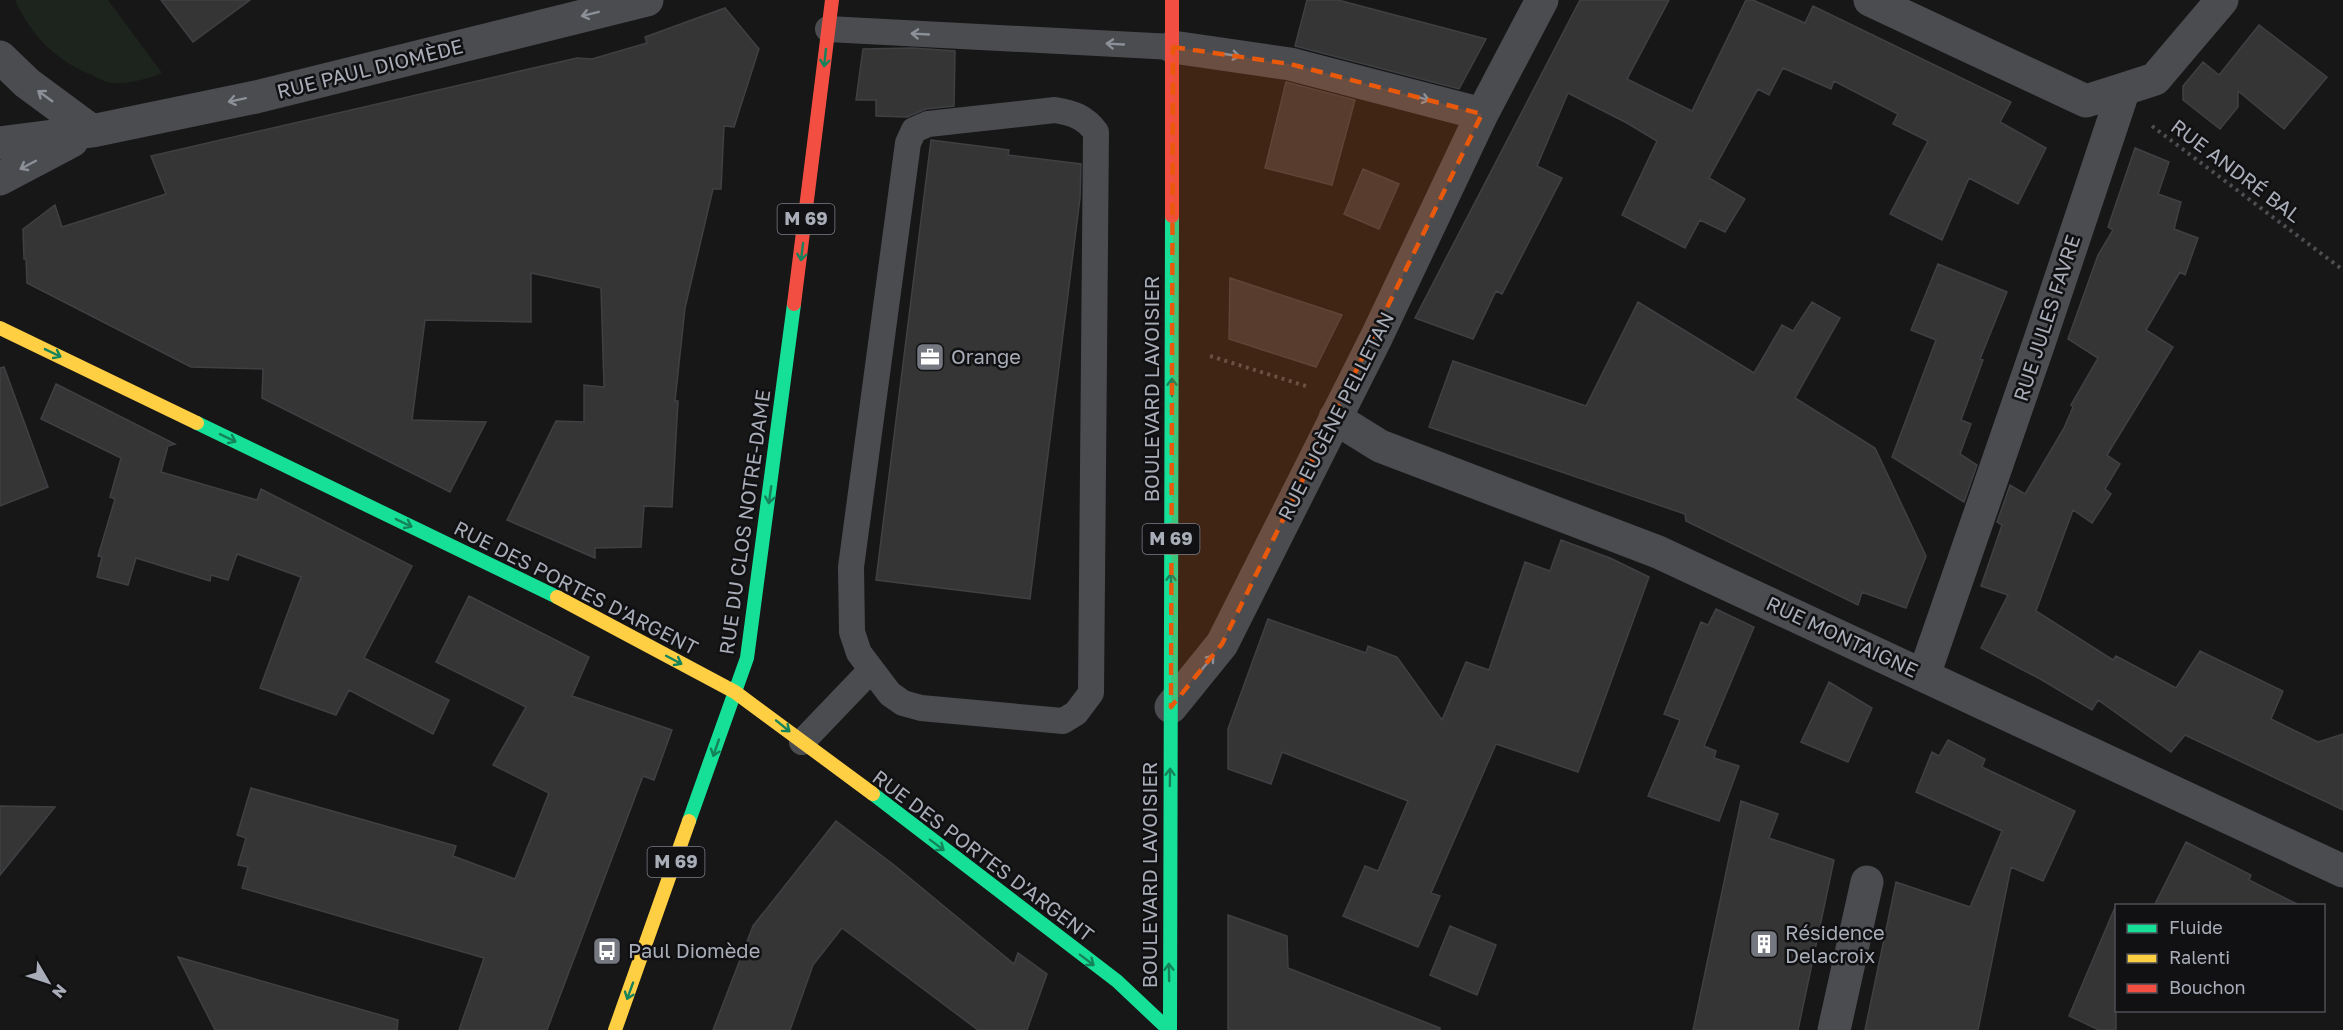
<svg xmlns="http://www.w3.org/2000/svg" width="2343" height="1030" font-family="'Golos Text',sans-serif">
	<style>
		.green { fill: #1d241e }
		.building { fill: #353536; stroke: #3f4043; stroke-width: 1.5 }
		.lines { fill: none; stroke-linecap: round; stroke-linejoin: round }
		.path { stroke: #4d4e52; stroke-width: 4; stroke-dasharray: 3 4.5; stroke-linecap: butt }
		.lane { stroke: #4b4c50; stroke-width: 26 }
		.street { stroke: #4b4c50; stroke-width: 33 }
		.fast { stroke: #16e098; stroke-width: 14 }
		.slow { stroke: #ffcf43; stroke-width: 14 }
		.jam { stroke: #f24e42; stroke-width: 14 }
		.oneway { stroke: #8c9099 }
		.oneway2 { stroke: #14835c }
		.marked { fill: #e8590c; fill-opacity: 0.2; stroke: #e8590c; stroke-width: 4.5; stroke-dasharray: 12 8; stroke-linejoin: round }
		.labels { text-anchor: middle; stroke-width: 5; stroke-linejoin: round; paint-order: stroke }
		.shield { fill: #111113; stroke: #7b7e86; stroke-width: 1.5 }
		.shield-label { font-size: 18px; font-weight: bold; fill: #a8adb8 }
		.street-label { font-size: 20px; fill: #a8adb8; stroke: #111113 }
		.poi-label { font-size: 20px; fill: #a8adb8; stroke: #111113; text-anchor: start }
	</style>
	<rect width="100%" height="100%" fill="#171717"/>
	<path class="green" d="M15,0H108L162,73C147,79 131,84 113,83C106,83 98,78 92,75C56,61 31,35 15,0Z"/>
	<path class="building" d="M161,0H250L193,42Z
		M1307,0H1338L1486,39L1459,89L1295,46Z
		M1580,0H1669L1627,79L1692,111L1746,0H1753L1805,23L1813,6L2011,102L2000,122L2046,148L2018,204L1969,178L1942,240L1890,214L1928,141L1893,124L1898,114L1834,81L1831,89L1783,68L1769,95L1758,89L1709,178L1745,199L1725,232L1700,220L1685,248L1622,215L1657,141L1627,123L1568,93L1537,166L1562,178L1502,294L1496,291L1473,339L1415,318Z
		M725,8L759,49L734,127L724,126L721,189H713L685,308L675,401H678L672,507L644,506L641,547L595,548V558L507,520L556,421L584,422V385L604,387L601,288L531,273V322L425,320L412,420L486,422L450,492L262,398L263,369L191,367L27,283L26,259H24L23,229L55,205L62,227L166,194L151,156L577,58L592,59L647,43L645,37Z
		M2259,25L2327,77L2284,129L2238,91V107L2220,129L2183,100V86L2203,62L2219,75Z
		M913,48L955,51L954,106L926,109L907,117L876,116V100H856L863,49Z
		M1286,82L1355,100L1332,185L1265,168Z
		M931,140L1009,150L1008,155L1081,164L1080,198L1030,599L876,580Z
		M2135,148L2169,162L2158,194L2181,202L2174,229L2198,238L2185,275L2180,272L2146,330L2173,347L2107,455L2120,464L2105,489L2111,494L2092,523L2073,510L2036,611L2113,660L2116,656L2176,688L2200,651L2283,691L2271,719L2318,742L2343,734V810L2185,735L2171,752L2098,700L2092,710L2042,680L1981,648L2008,595L1981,586L2002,525L1997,522L2010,485L2025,494L2064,428L2073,407L2071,405L2098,358L2068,339L2098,255L2113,230L2108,227Z
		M1363,169L1399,184L1379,229L1344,214Z
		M1938,264L2007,292L1980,359L1983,360L1961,420L1971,424L1960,454L1977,465L1964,502L1892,457L1936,340L1911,330Z
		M1230,278L1342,315L1316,367L1229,339Z
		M1638,302L1754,373L1782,325L1793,331L1812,302L1840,318L1795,398L1875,448L1926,556L1906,608L1862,592L1858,605L1686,521L1685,514L1429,427L1453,361L1586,406Z
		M4,367L48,487L0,506V368Z
		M56,384L175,444L168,446L161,472L257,500L261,489L412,566L364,658L449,700L433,734L349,690L336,715L260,688L301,577L237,554L228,580L211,575L210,581L136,558L128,585L97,577L102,557L98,556L115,499L110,497L121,458L41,419Z
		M1561,540L1610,558L1649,577L1578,772L1496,744L1431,893L1440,896L1418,947L1343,916L1365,866L1378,871L1408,801L1282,752L1271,784L1228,769V729L1268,619L1366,653L1368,646L1397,657L1442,720L1466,662L1489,670L1525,562L1550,571Z
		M469,596L589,657L572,696L672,730L654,780L643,776L547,1030H459L484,958L242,888L248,867L238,865L246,838L237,835L251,788L456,846L453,856L515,879L549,793L493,765L526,707L436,662Z
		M1716,609L1754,627L1704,746L1716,751L1714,758L1739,766L1719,821L1648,796L1680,720L1664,714L1701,622L1708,625Z
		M1829,682L1872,708L1848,762L1801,742Z
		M1948,740L1985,759L1982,767L2075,811L2043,881L2011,867L1978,1030H1865L1896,882L1970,907L2002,831L1916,792L1932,752L1939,756Z
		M1741,801L1778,814L1769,838L1834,860L1798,1030H1693Z
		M0,806L55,807L0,875Z
		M836,821L894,865L1014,964L1018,953L1047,974L1027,1030H978L842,928L813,965L790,1030H713L753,926Z
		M2186,842L2251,875L2249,880L2301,906H2154Z
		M2116,905V1030H2099L2069,1016Z
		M1228,915L1287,936L1288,968L1440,1028V1030H1228Z
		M1450,926L1496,945L1477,995L1430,975Z
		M178,957L398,1020L397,1030H215Z"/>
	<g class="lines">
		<path class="path" d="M2152,126L2343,270
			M1210,356L1309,387"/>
		<path class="lane" d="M828,29L1173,47
			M1055,110C1073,113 1085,117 1096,132L1091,693L1076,713L1063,721L921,708L903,703L890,694L859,653L852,632L851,567L908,143L914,130L928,124Z
			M802,742L871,670"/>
		<path class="street" d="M1870,0L2086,101L2124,89
			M1173,47L1290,64L1482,114
			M0,57L27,83L92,131
			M0,143L92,131L256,97L647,0
			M0,179L72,141
			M1335,418L1380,446L1658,552L2343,871
			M1924,675L2040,340L2124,89L2155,79L2222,0
			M1171,707L1222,644L1377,336L1482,114L1542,0
			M1834,1030L1867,882"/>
		<path class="fast" d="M197,423L557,597
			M873,794L1117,981L1169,1030
			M689,821L747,658L794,304
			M1170,1030L1172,216"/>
		<path class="slow" d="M0,328L197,423
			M557,597L735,692L873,794
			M615,1030L689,821"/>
		<path class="jam" d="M1172,216V0
			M794,304L832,0"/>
	</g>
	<defs><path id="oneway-shaft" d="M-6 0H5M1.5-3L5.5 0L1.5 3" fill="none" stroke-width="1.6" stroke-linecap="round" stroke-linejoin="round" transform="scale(1.5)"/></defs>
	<g class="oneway">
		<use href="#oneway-shaft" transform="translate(590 14) rotate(166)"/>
		<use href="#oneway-shaft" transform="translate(920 34) rotate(-177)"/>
		<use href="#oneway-shaft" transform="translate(1115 44) rotate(-177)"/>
		<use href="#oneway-shaft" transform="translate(1231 55) rotate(8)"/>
		<use href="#oneway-shaft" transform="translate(45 96) rotate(-144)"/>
		<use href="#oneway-shaft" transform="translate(1421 98) rotate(15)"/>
		<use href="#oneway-shaft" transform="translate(237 100) rotate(168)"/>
		<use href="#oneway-shaft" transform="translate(28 165) rotate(152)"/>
		<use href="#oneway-shaft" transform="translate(1208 662) rotate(-51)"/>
	</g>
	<g class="oneway2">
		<use href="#oneway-shaft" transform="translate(825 58) rotate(96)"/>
		<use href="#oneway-shaft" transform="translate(802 252) rotate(97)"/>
		<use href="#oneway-shaft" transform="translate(53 353) rotate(26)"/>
		<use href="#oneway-shaft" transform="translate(1172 387) rotate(-90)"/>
		<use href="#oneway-shaft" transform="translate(228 438) rotate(26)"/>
		<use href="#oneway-shaft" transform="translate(770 495) rotate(98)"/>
		<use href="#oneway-shaft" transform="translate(404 523) rotate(26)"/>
		<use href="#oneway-shaft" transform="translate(1171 582) rotate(-90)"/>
		<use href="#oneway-shaft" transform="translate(674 660) rotate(28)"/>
		<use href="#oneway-shaft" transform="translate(783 726) rotate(39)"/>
		<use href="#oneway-shaft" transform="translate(716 748) rotate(109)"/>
		<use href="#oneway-shaft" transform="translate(1170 777) rotate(-89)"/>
		<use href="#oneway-shaft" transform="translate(937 845) rotate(37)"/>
		<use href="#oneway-shaft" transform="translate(1087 960) rotate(37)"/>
		<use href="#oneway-shaft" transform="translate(1169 972) rotate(-91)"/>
		<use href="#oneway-shaft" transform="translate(630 991) rotate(110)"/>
	</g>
	<path class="marked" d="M1173,47L1290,64L1482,114L1222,644L1171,707Z"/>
	<defs>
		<g id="office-square" transform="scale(1.5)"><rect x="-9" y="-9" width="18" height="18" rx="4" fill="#757880" stroke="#111113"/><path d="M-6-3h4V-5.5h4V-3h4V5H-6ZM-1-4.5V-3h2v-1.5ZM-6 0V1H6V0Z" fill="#fff"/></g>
		<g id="building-square" transform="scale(1.5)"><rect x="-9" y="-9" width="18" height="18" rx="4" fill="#757880" stroke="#111113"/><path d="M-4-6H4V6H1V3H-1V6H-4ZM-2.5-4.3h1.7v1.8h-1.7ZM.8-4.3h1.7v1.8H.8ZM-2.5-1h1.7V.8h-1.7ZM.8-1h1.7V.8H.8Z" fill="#fff"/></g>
		<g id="bus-square" transform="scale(1.5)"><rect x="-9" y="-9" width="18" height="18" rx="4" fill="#757880" stroke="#111113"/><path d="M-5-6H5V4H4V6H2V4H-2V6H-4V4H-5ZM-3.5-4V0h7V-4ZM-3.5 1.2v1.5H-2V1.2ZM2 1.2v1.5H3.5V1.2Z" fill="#fff"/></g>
	</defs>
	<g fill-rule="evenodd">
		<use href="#office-square" x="930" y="357"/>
		<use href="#building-square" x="1764" y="944"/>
		<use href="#bus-square" x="607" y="951"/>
	</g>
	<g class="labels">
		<g class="shield">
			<rect x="777.5" y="204" width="57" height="30" rx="4.5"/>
			<rect x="1142.5" y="524" width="57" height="30" rx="4.5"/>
			<rect x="647.5" y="847" width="57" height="30" rx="4.5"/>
		</g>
		<g class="shield-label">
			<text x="806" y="225">M 69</text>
			<text x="1171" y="545">M 69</text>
			<text x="676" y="868">M 69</text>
		</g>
		<g class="street-label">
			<text transform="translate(370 69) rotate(-14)" y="7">RUE PAUL DIOMÈDE</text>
			<text transform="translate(2236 171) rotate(37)" y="7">RUE ANDRÉ BAL</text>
			<text transform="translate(2047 318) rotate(-72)" y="7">RUE JULES FAVRE</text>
			<text transform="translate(1152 389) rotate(-90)" y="7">BOULEVARD LAVOISIER</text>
			<text transform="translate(1336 416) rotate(-63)" y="7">RUE EUGÈNE PELLETAN</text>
			<text transform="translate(745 522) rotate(-82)" y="7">RUE DU CLOS NOTRE-DAME</text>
			<text transform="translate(576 588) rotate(27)" y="7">RUE DES PORTES D'ARGENT</text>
			<text transform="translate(1842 637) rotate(25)" y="7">RUE MONTAIGNE</text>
			<text transform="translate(983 856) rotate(37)" y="7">RUE DES PORTES D'ARGENT</text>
			<text transform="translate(1150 875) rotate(-90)" y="7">BOULEVARD LAVOISIER</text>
		</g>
		<g class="poi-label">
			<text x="951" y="364">Orange</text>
			<text x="1785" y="940">Résidence<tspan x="1785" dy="23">Delacroix</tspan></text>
			<text x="628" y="958">Paul Diomède</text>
		</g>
	</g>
	<rect x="2115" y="904" width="210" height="108" fill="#111113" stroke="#4d4f55" stroke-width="1.5"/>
	<rect x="2127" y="924" width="30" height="9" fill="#16e098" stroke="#4d4f55" stroke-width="1.5"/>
	<text x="2169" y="934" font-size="18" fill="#a8adb8">Fluide</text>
	<rect x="2127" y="954" width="30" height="9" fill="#ffcf43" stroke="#4d4f55" stroke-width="1.5"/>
	<text x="2169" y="964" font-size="18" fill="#a8adb8">Ralenti</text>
	<rect x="2127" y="984" width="30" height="9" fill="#f24e42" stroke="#4d4f55" stroke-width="1.5"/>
	<text x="2169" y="994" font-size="18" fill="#a8adb8">Bouchon</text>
	<g transform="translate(48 982) rotate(129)" stroke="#111113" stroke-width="4.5" paint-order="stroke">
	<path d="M0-4.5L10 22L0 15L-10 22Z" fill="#a8adb8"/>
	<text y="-9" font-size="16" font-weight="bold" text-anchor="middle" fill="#a8adb8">N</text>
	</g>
</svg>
